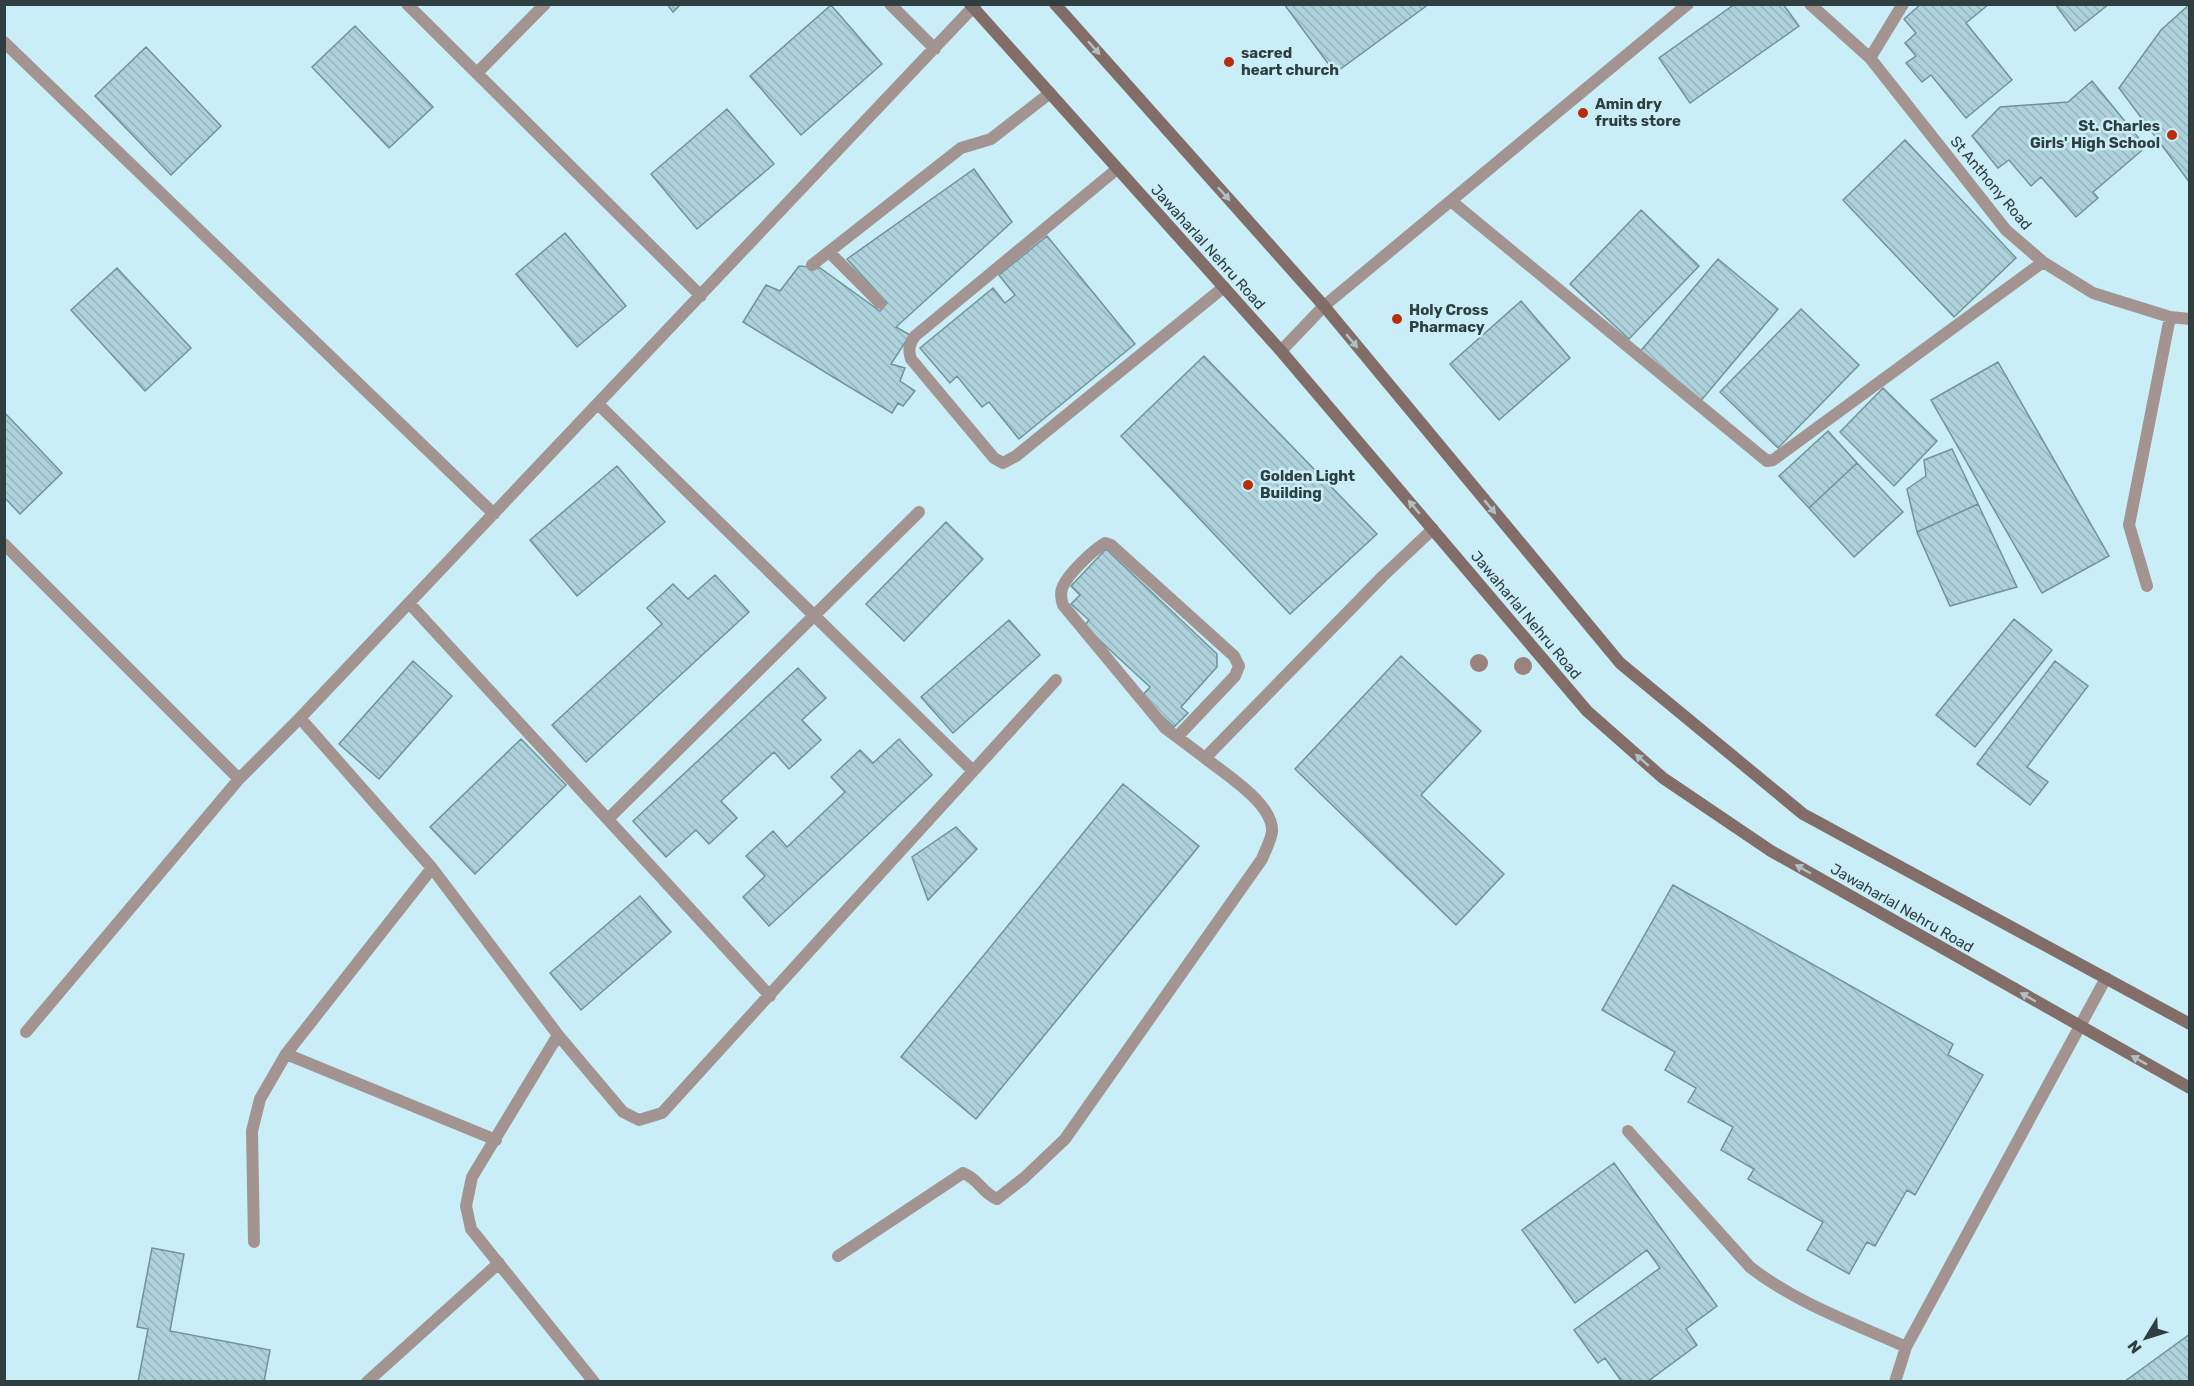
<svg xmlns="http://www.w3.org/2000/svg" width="2194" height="1386" font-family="Rubik,sans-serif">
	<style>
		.building { fill: url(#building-back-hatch); stroke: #70939b; stroke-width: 1.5 }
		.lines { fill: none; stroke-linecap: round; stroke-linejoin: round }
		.street { stroke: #a39491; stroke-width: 12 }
		.secondary { stroke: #826d68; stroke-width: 12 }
		.tree { fill: #9b827d }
		.oneway { fill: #b0c1c5 }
		.poi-dot { fill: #b82d0e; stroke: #c9eef7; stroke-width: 2 }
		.labels { text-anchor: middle; stroke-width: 5; stroke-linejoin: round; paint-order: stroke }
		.poi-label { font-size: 15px; font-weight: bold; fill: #2f3e41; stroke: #c9eef7; text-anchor: start }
		.street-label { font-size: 15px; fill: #2f3e41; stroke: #c9eef7 }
	</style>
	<defs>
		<pattern id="building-back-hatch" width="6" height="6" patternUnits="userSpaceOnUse" patternTransform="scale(1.5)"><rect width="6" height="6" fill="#aed2db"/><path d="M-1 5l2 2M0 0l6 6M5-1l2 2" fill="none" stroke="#96b5bd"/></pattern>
	</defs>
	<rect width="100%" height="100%" fill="#c9eef7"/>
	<path class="building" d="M667,4H681L673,12Z
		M1284,4H1429L1335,73Z
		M1735,4H1783L1799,26L1690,103L1659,58Z
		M1921,4H1989L1966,23L2012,80L1966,118L1931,75L1922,82L1906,63L1916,56L1905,43L1916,33L1904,19Z
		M2055,4H2109L2075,31Z
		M2190,4V183L2119,88L2161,30Z
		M831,5L882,64L801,135L750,76Z
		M355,26L433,107L389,148L312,67Z
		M146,47L221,126L171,175L95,96Z
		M2092,81L2146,147L2093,192L2098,198L2076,217L2041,177L2031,186L2009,160L1998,168L1972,136L2000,107L2068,102Z
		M727,109L774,164L697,229L651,174Z
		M1905,140L2016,258L1954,317L1843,200Z
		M974,169L1012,222L896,327L910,335L891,364L905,368L900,381L915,391L903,406L898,403L892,413L743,322L766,285L780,291L799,266L820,268L880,311L887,303L847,259Z
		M1641,210L1699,266L1629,339L1570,284Z
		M565,233L626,306L577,347L516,274Z
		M1047,236L1135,344L1019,439L989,402L982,407L957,376L950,383L920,348L993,288L1005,303L1015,295L999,275Z
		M1718,259L1778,309L1699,403L1639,353Z
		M117,268L191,348L145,391L71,310Z
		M1521,301L1570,358L1499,420L1450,364Z
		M1801,309L1859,365L1778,448L1720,392Z
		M1204,356L1377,534L1290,614L1121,436Z
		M1998,362L2109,556L2042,593L1931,400Z
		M1883,388L1937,441L1894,486L1840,432Z
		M4,412L62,473L20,514L4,497Z
		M1828,431L1857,463L1809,508L1779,476Z
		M1952,449L1978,504L1917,532L1907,489L1926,476L1924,460Z
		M1857,463L1903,512L1854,557L1809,508Z
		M617,466L665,522L577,596L530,540Z
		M1978,504L2017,587L1950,606L1917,532Z
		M946,522L983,559L904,641L866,604Z
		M1106,549L1217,654V667L1181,707L1188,713L1174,727L1141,697L1150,687L1084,626L1089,620L1071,604L1080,595L1071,586Z
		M715,575L749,612L586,762L552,725L662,624L647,608L673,584L688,599Z
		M2014,619L2052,650L1975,747L1936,715Z
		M1009,620L1040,655L953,733L921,697Z
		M1401,656L1481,731L1421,795L1504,874L1456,925L1295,769Z
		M413,661L452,696L379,779L339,744Z
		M2055,661L2088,686L2027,767L2048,782L2030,805L1977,764Z
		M798,668L826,698L802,720L821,740L789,769L774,752L721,801L737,818L709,844L696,830L666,857L633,821Z
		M521,739L566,785L475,874L430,827Z
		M899,739L932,775L769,926L743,897L765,876L746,856L773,831L787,847L845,792L831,777L860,750L873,763Z
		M1123,784L1199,846L976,1119L901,1057Z
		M956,827L977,849L928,900L912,857Z
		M1673,885L1953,1044L1948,1055L1983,1075L1915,1195L1907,1190L1875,1246L1867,1242L1849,1274L1807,1250L1823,1222L1748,1179L1754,1169L1721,1150L1733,1127L1688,1102L1696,1088L1665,1070L1675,1052L1602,1010Z
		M640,896L671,932L581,1010L550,973Z
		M1614,1163L1717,1306L1686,1329L1697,1345L1647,1382H1622L1605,1358L1598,1363L1574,1330L1660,1268L1647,1250L1575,1303L1522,1230Z
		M152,1248L184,1254L170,1331L270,1350L264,1382H138L148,1329L137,1327Z
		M2190,1334V1382H2124Z"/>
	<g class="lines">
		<path class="street" d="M407,4L701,296
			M890,4L935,49
			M1810,4L1870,58L2006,230L2043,262L2093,293L2170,317L2190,319
			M4,42L494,514
			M1870,58L1903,4
			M477,73L545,4
			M1117,169L915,336C909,344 908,350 911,359L994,458L1003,463L1016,456L1224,287
			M1451,201L1767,461L1773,460L2043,262
			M829,252L880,303
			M812,265L961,148L991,139L1050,93
			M1281,351L1324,306L1688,4
			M598,404L973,771
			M4,544L239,779
			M2147,586L2129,525L2170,317
			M409,603L770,996
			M300,718L432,868L558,1035L472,1177L466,1206L471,1229L594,1382
			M1177,737L1235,676L1239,666L1234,656L1111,545L1105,543C1092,551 1069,573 1063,586C1060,592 1061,599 1063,605L1165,728L1205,758
			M608,819L919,512
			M26,1032L239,779L300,718L976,4
			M558,1035L623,1112L639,1120L662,1113L1056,680
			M286,1054L496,1140
			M1628,1131L1750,1267C1796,1303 1853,1323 1906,1347
			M254,1242L252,1131L260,1099L286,1054L432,868
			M838,1256L963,1173C980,1180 980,1191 997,1199L1024,1178L1065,1139L1262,859C1265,851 1271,840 1272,832C1274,804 1225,774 1205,758L1383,576L1433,529
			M367,1382L499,1263
			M1895,1382L1906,1347L2106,978"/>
		<path class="secondary" d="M970,4L1281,351L1587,711L1663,778L1771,851L2190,1088
			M1055,4L1324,306L1620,663L1803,814L2190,1024"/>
	</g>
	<g class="tree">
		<circle cx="1479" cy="663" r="9"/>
		<circle cx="1523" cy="666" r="9"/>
	</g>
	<defs><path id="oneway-solid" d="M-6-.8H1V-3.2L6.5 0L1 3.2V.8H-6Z" transform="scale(1.5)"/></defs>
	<g class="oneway">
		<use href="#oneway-solid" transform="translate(1094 48) rotate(48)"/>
		<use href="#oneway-solid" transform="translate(1224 194) rotate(48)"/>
		<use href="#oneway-solid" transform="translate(1352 341) rotate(50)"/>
		<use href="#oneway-solid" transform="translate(1414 507) rotate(-130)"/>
		<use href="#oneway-solid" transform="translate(1490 507) rotate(50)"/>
		<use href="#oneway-solid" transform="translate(1642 760) rotate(-139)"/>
		<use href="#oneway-solid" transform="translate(1803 869) rotate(-150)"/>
		<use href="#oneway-solid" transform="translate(2028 997) rotate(-150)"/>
		<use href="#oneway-solid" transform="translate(2139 1060) rotate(-151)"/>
	</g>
	<g class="poi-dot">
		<circle cx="1229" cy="62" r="6"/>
		<circle cx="1583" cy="113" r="6"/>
		<circle cx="2172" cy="135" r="6"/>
		<circle cx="1397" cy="319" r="6"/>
		<circle cx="1248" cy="485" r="6"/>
	</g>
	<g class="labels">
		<g class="poi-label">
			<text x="1241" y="58">sacred<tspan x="1241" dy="17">heart church</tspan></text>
			<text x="1595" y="109">Amin dry<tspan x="1595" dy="17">fruits store</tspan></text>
			<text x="2160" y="131" text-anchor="end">St. Charles<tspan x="2160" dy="17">Girls' High School</tspan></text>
			<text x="1409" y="315">Holy Cross<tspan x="1409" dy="17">Pharmacy</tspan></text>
			<text x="1260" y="481">Golden Light<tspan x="1260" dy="17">Building</tspan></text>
		</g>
		<g class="street-label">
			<text transform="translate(1991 183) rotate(50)" y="5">St Anthony Road</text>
			<text transform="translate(1208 247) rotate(48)" y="5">Jawaharlal Nehru Road</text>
			<text transform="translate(1526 615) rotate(50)" y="5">Jawaharlal Nehru Road</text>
			<text transform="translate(1902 908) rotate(30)" y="5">Jawaharlal Nehru Road</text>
		</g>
	</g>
	<rect width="2194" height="1386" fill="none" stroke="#2f3e41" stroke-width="12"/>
	<g transform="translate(2146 1338) rotate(232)" stroke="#c9eef7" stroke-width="4.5" paint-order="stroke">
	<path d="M0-4.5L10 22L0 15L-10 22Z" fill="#2f3e41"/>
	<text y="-9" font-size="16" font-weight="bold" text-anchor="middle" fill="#2f3e41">N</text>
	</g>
</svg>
